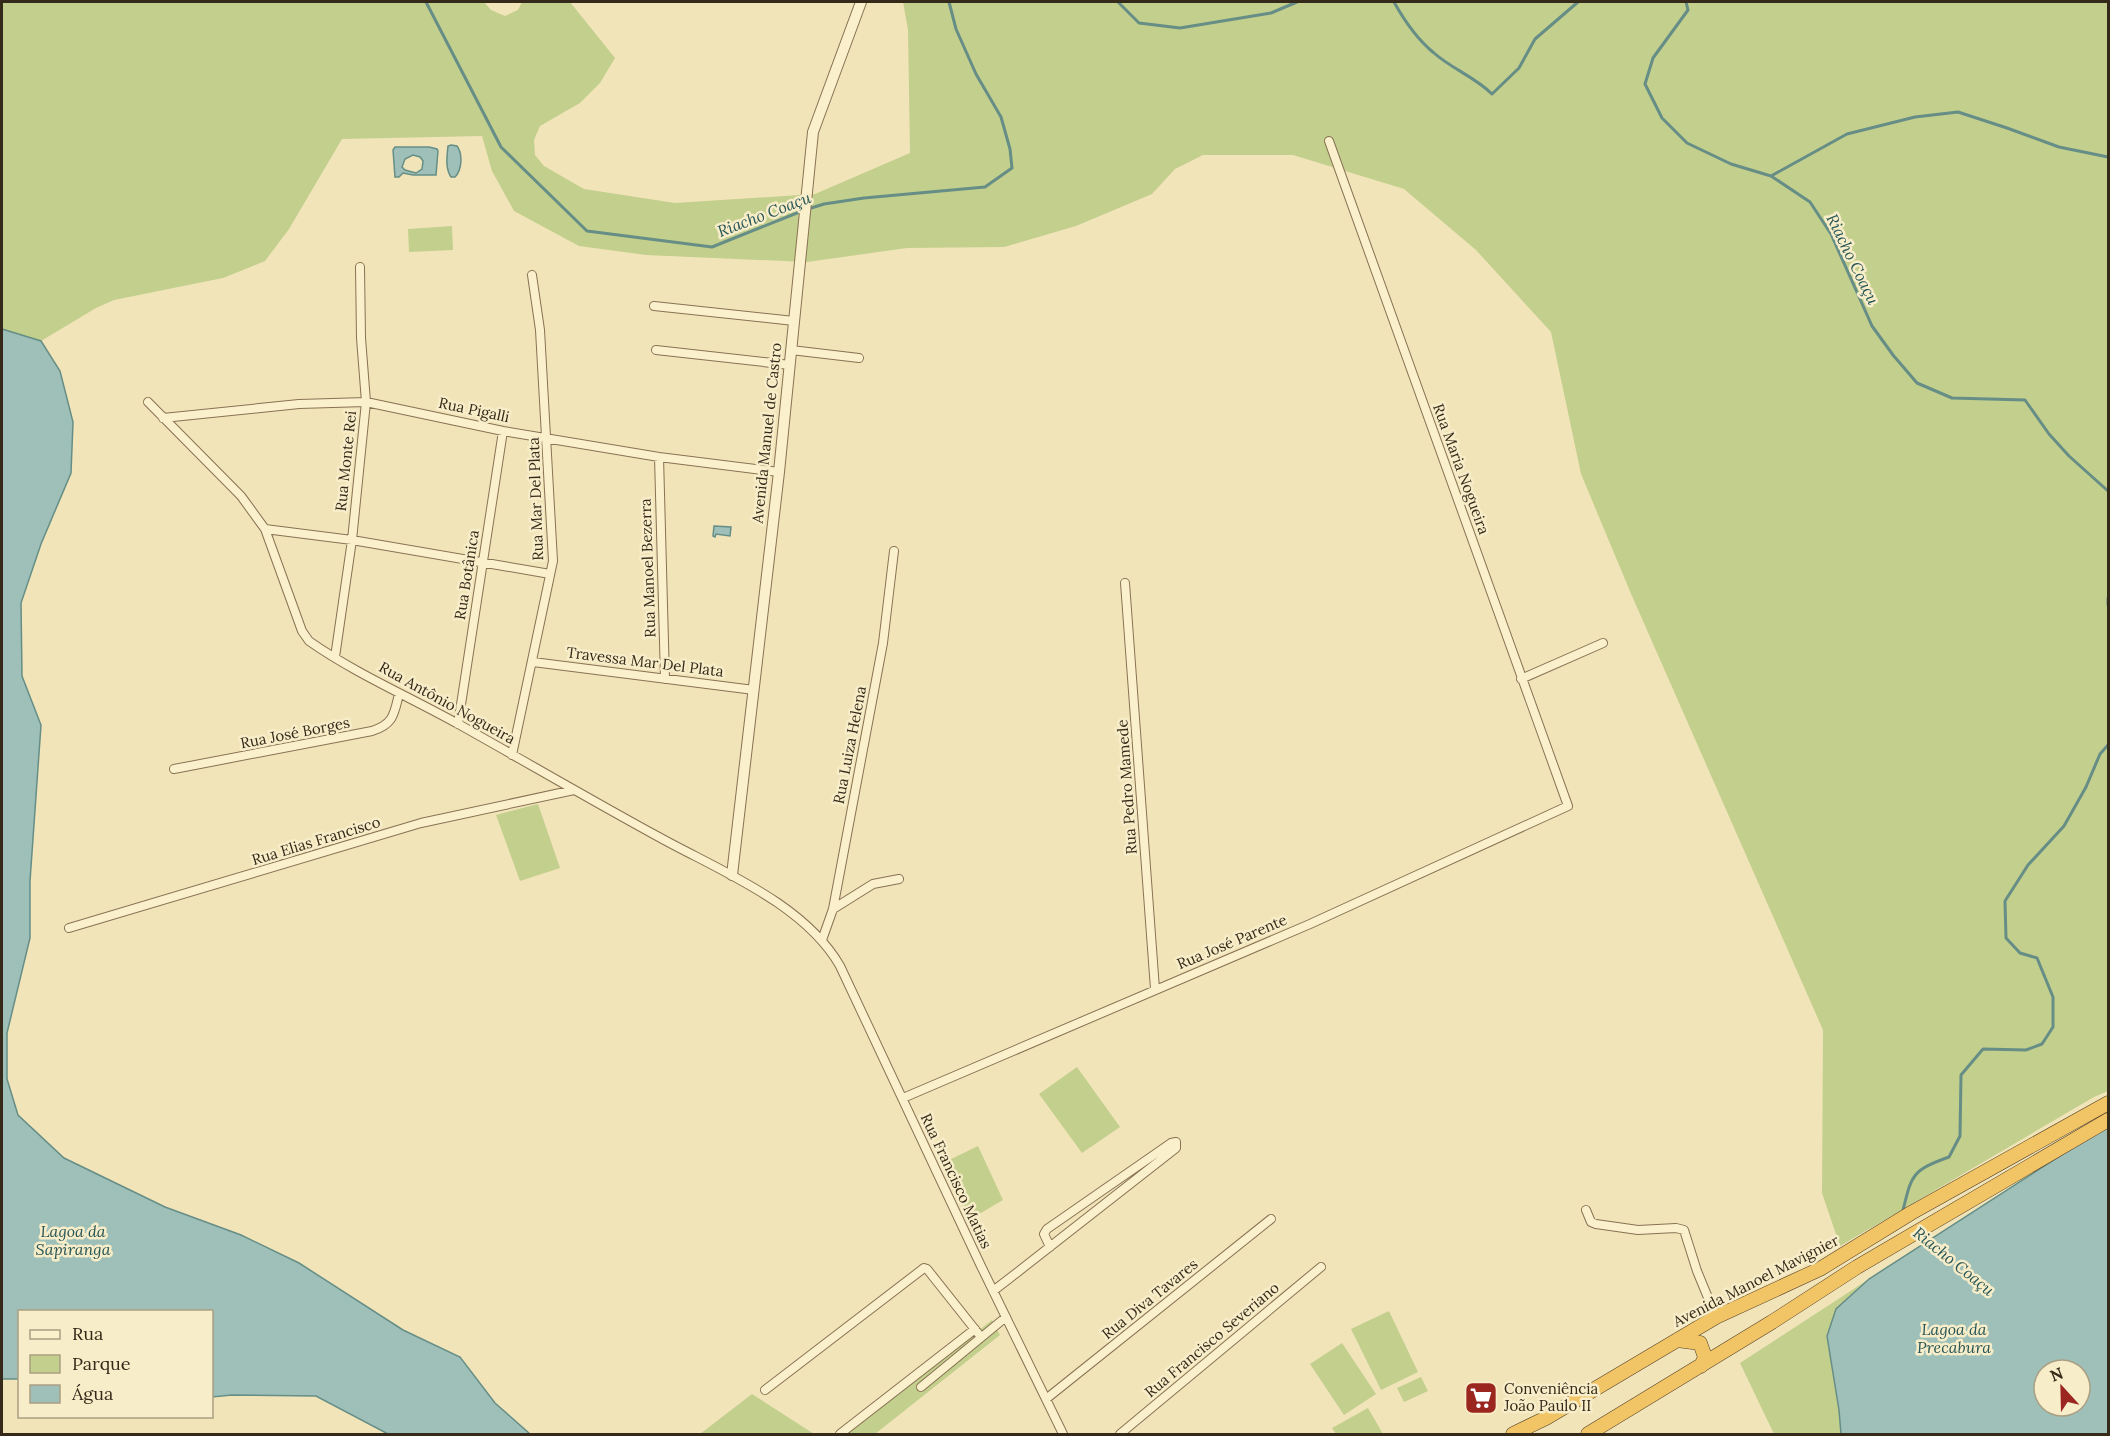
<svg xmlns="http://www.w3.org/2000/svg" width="2110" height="1436" font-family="Lora,serif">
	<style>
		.green { fill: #c3cf8d }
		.water { fill: #9ec0b9; stroke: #668e86; stroke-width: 1.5; fill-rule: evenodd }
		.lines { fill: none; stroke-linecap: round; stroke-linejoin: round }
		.stream { stroke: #668e86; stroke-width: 3 }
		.minor-casing { stroke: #887253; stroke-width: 10 }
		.tertiary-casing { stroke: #887253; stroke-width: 12 }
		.trunk-casing { stroke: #544028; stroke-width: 15 }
		.minor { stroke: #fbf0cc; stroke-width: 8 }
		.tertiary { stroke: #fbf0cc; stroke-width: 10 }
		.trunk { stroke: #f1c466; stroke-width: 14 }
		.labels { text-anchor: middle; stroke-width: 5; stroke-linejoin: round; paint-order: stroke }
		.street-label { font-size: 15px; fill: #352919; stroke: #f8edc9 }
		.poi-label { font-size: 15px; fill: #352919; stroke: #f8edc9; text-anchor: start }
		.water-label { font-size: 16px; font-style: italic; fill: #275656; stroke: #f8edc9 }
	</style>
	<rect width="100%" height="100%" fill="#f1e4b9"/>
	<path class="green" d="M2,2H484L491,10L505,16L518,10L522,2H570L615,58L600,83L580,103L540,126L534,140L535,155L544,166L584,189L675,203L815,194L910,153L908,30L903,2H2108V1091L2094,1097L1840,1246L1822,1193L1823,1030L1632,596L1581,474L1551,332L1476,250L1404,189L1293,155H1203L1175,169L1152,194L1076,226L1004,247L907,248L807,262L646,255L579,246L514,211L492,171L482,136L342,139L289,229L265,261L223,278L114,300L96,308L41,341L2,329Z
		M452,226L453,250L409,252L408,229Z
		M538,804L560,868L520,881L496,815Z
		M1077,1067L1120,1127L1082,1153L1039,1094Z
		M978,1146L1003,1200L969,1220L943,1163Z
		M1869,1279L1836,1309L1841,1434H1774L1740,1363Z
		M1389,1311L1418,1372L1381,1390L1351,1329Z
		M992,1320L1000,1335L875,1434H846Z
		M1342,1343L1376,1394L1344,1415L1310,1364Z
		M1421,1377L1428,1391L1404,1402L1397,1388Z
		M752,1394L814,1434H700Z
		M1368,1408L1383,1434H1336L1332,1428Z"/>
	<path class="water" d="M451,145L457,146C463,154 462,170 455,177H451C445,168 447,156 448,146Z
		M395,147H429L437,149L438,151L436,175H413L403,173L399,177H395L393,150ZM413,155L420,157L423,161L422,169L416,173L405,170L402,167L405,159Z
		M2,329L41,341L60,371L73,422L71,473L41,544L21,603L22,676L41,725L30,881V938L7,1033V1079L18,1115L64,1158L165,1207L241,1235L299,1263L403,1330L460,1357L495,1403L530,1434H388L316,1396L232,1395L212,1397V1312H20L19,1379H2Z
		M714,526L731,527L730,536L716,534L715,537L713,536Z
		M2108,1128V1434H1841L1839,1410L1827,1336L1836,1309L1869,1279L2097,1132ZM2044,1370H2080V1406H2044Z"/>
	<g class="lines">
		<path class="stream" d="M426,2L501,147L587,231L712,247L802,211
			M1118,2L1139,23L1180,28L1271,13L1297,2
			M1394,2C1404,20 1418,40 1434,53C1452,69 1475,77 1492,94L1519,68L1535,39L1578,2
			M1686,2L1688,10L1653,58L1645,84L1662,118L1687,143L1731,164L1771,176L1810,202L1831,234L1872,326L1893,355L1917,383L1952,398L2025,400L2049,434L2069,456L2108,491
			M1771,176L1847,134L1915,117L1958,112L2007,128L2059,147L2108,157
			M808,209L824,204L864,198L985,187L1012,168L1010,149L1001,117L976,74L956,29L949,2
			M2108,598V605
			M1902,1214C1912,1175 1910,1171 1949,1157L1960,1136L1961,1075L1983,1049L2026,1050L2042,1044L2053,1027V997L2037,958L2020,953L2006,938L2005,901L2028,865L2064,826L2086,787L2100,754L2108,745"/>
		<g class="minor-casing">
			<path id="minor" d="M654,306L794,321
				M656,350L790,365
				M791,350L859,358
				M148,402L241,496L265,529L302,631L309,641C356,674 410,697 460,725C526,762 591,800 657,836C718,870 804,903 840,966L980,1264L1063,1434
				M163,418L299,404L366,402L503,431L659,457L779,472
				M659,457L665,679
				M265,529L352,540L550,574
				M1125,583L1155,989
				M335,657L352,540L366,402L361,338L360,267
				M533,662L754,690
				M1521,679L1603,643
				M458,724L503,431
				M512,755L553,561L540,330L532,275
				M174,769L372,731C394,724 394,714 399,694
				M833,909L873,884L899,879
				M69,928L421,823L574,790
				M822,940L833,909L883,643L894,551
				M903,1098L1310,924L1568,806L1329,141
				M1586,1210L1591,1222L1596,1224L1638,1230L1676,1228L1684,1230L1697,1271L1716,1317
				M993,1291L1010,1278L1176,1148V1142L1171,1143L1047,1229L1044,1234L1050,1247
				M921,1387L1006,1317
				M765,1390L924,1268L927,1269L981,1337
				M1046,1399L1271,1219
				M840,1434L975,1329
				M1120,1434L1321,1267"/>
		</g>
		<g class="tertiary-casing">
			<path id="tertiary" d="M732,875L779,472L813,132L861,2"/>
		</g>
		<g class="trunk-casing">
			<path id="trunk" d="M1677,1340L1700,1343L1705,1357L1701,1366
				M1513,1434L1546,1418L1716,1317L1820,1269L1911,1213L2108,1103
				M1588,1434L1772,1322L1857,1267L2108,1120"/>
		</g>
		<use href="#minor" class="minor"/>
		<use href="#tertiary" class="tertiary"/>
		<use href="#trunk" class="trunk"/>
	</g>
	<defs>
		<g id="supermarket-square" transform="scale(1.725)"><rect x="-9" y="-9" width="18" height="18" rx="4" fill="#9b261f" stroke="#f8edc9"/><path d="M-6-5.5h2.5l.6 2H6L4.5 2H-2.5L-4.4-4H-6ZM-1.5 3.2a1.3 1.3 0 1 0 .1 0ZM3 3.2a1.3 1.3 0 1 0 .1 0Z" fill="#fff"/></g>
	</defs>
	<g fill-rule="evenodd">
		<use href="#supermarket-square" x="1481" y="1398"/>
	</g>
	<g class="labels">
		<g class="street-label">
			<text transform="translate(474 410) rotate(12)" y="5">Rua Pigalli</text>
			<text transform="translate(767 433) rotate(-84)" y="5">Avenida Manuel de Castro</text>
			<text transform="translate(346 461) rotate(-84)" y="5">Rua Monte Rei</text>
			<text transform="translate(1461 469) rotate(70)" y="5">Rua Maria Nogueira</text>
			<text transform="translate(536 499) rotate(-92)" y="5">Rua Mar Del Plata</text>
			<text transform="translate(648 568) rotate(-92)" y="5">Rua Manoel Bezerra</text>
			<text transform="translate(467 575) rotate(-81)" y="5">Rua Botânica</text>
			<text transform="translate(645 662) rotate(7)" y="5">Travessa Mar Del Plata</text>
			<text transform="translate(447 703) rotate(29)" y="5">Rua Antônio Nogueira</text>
			<text transform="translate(295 733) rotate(-11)" y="5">Rua José Borges</text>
			<text transform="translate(850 745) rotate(-79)" y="5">Rua Luiza Helena</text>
			<text transform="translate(1127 787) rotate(-94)" y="5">Rua Pedro Mamede</text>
			<text transform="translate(316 841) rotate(-17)" y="5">Rua Elias Francisco</text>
			<text transform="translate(1232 942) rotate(-23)" y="5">Rua José Parente</text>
			<text transform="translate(956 1181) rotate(65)" y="5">Rua Francisco Matias</text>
			<text transform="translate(1756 1281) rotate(-27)" y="5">Avenida Manoel Mavignier</text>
			<text transform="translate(1150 1299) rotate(-39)" y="5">Rua Diva Tavares</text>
			<text transform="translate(1212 1340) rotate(-40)" y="5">Rua Francisco Severiano</text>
		</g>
		<g class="poi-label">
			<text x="1504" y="1394">Conveniência<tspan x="1504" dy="17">João Paulo II</tspan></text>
		</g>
		<g class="water-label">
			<text transform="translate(764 214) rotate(-21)" y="6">Riacho Coaçu</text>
			<text transform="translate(1853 259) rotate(64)" y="6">Riacho Coaçu</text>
			<text x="73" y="1237">Lagoa da<tspan x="73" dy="18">Sapiranga</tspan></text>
			<text transform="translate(1954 1261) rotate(39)" y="6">Riacho Coaçu</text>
			<text x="1954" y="1335">Lagoa da<tspan x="1954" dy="18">Precabura</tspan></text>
		</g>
	</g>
	<rect width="2110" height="1436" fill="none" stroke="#352919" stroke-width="6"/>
	<rect x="18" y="1310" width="195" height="108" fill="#f8edc9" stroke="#aa9f83" stroke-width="1.5"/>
	<rect x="30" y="1330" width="30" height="9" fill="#fbf0cc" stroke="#aa9f83" stroke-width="1.5"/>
	<text x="72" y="1340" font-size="18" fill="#352919">Rua</text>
	<rect x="30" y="1355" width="30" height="18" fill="#c3cf8d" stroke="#aa9f83" stroke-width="1.5"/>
	<text x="72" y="1370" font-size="18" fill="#352919">Parque</text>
	<rect x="30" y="1385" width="30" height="18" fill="#9ec0b9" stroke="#aa9f83" stroke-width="1.5"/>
	<text x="72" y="1400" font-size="18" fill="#352919">Água</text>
	<g transform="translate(2062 1388) rotate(338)"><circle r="28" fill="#f8edc9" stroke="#aa9f83" stroke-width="1.5"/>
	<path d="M0-4.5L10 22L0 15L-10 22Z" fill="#9b261f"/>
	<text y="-9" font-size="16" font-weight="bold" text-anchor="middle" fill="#352919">N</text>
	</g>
</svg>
